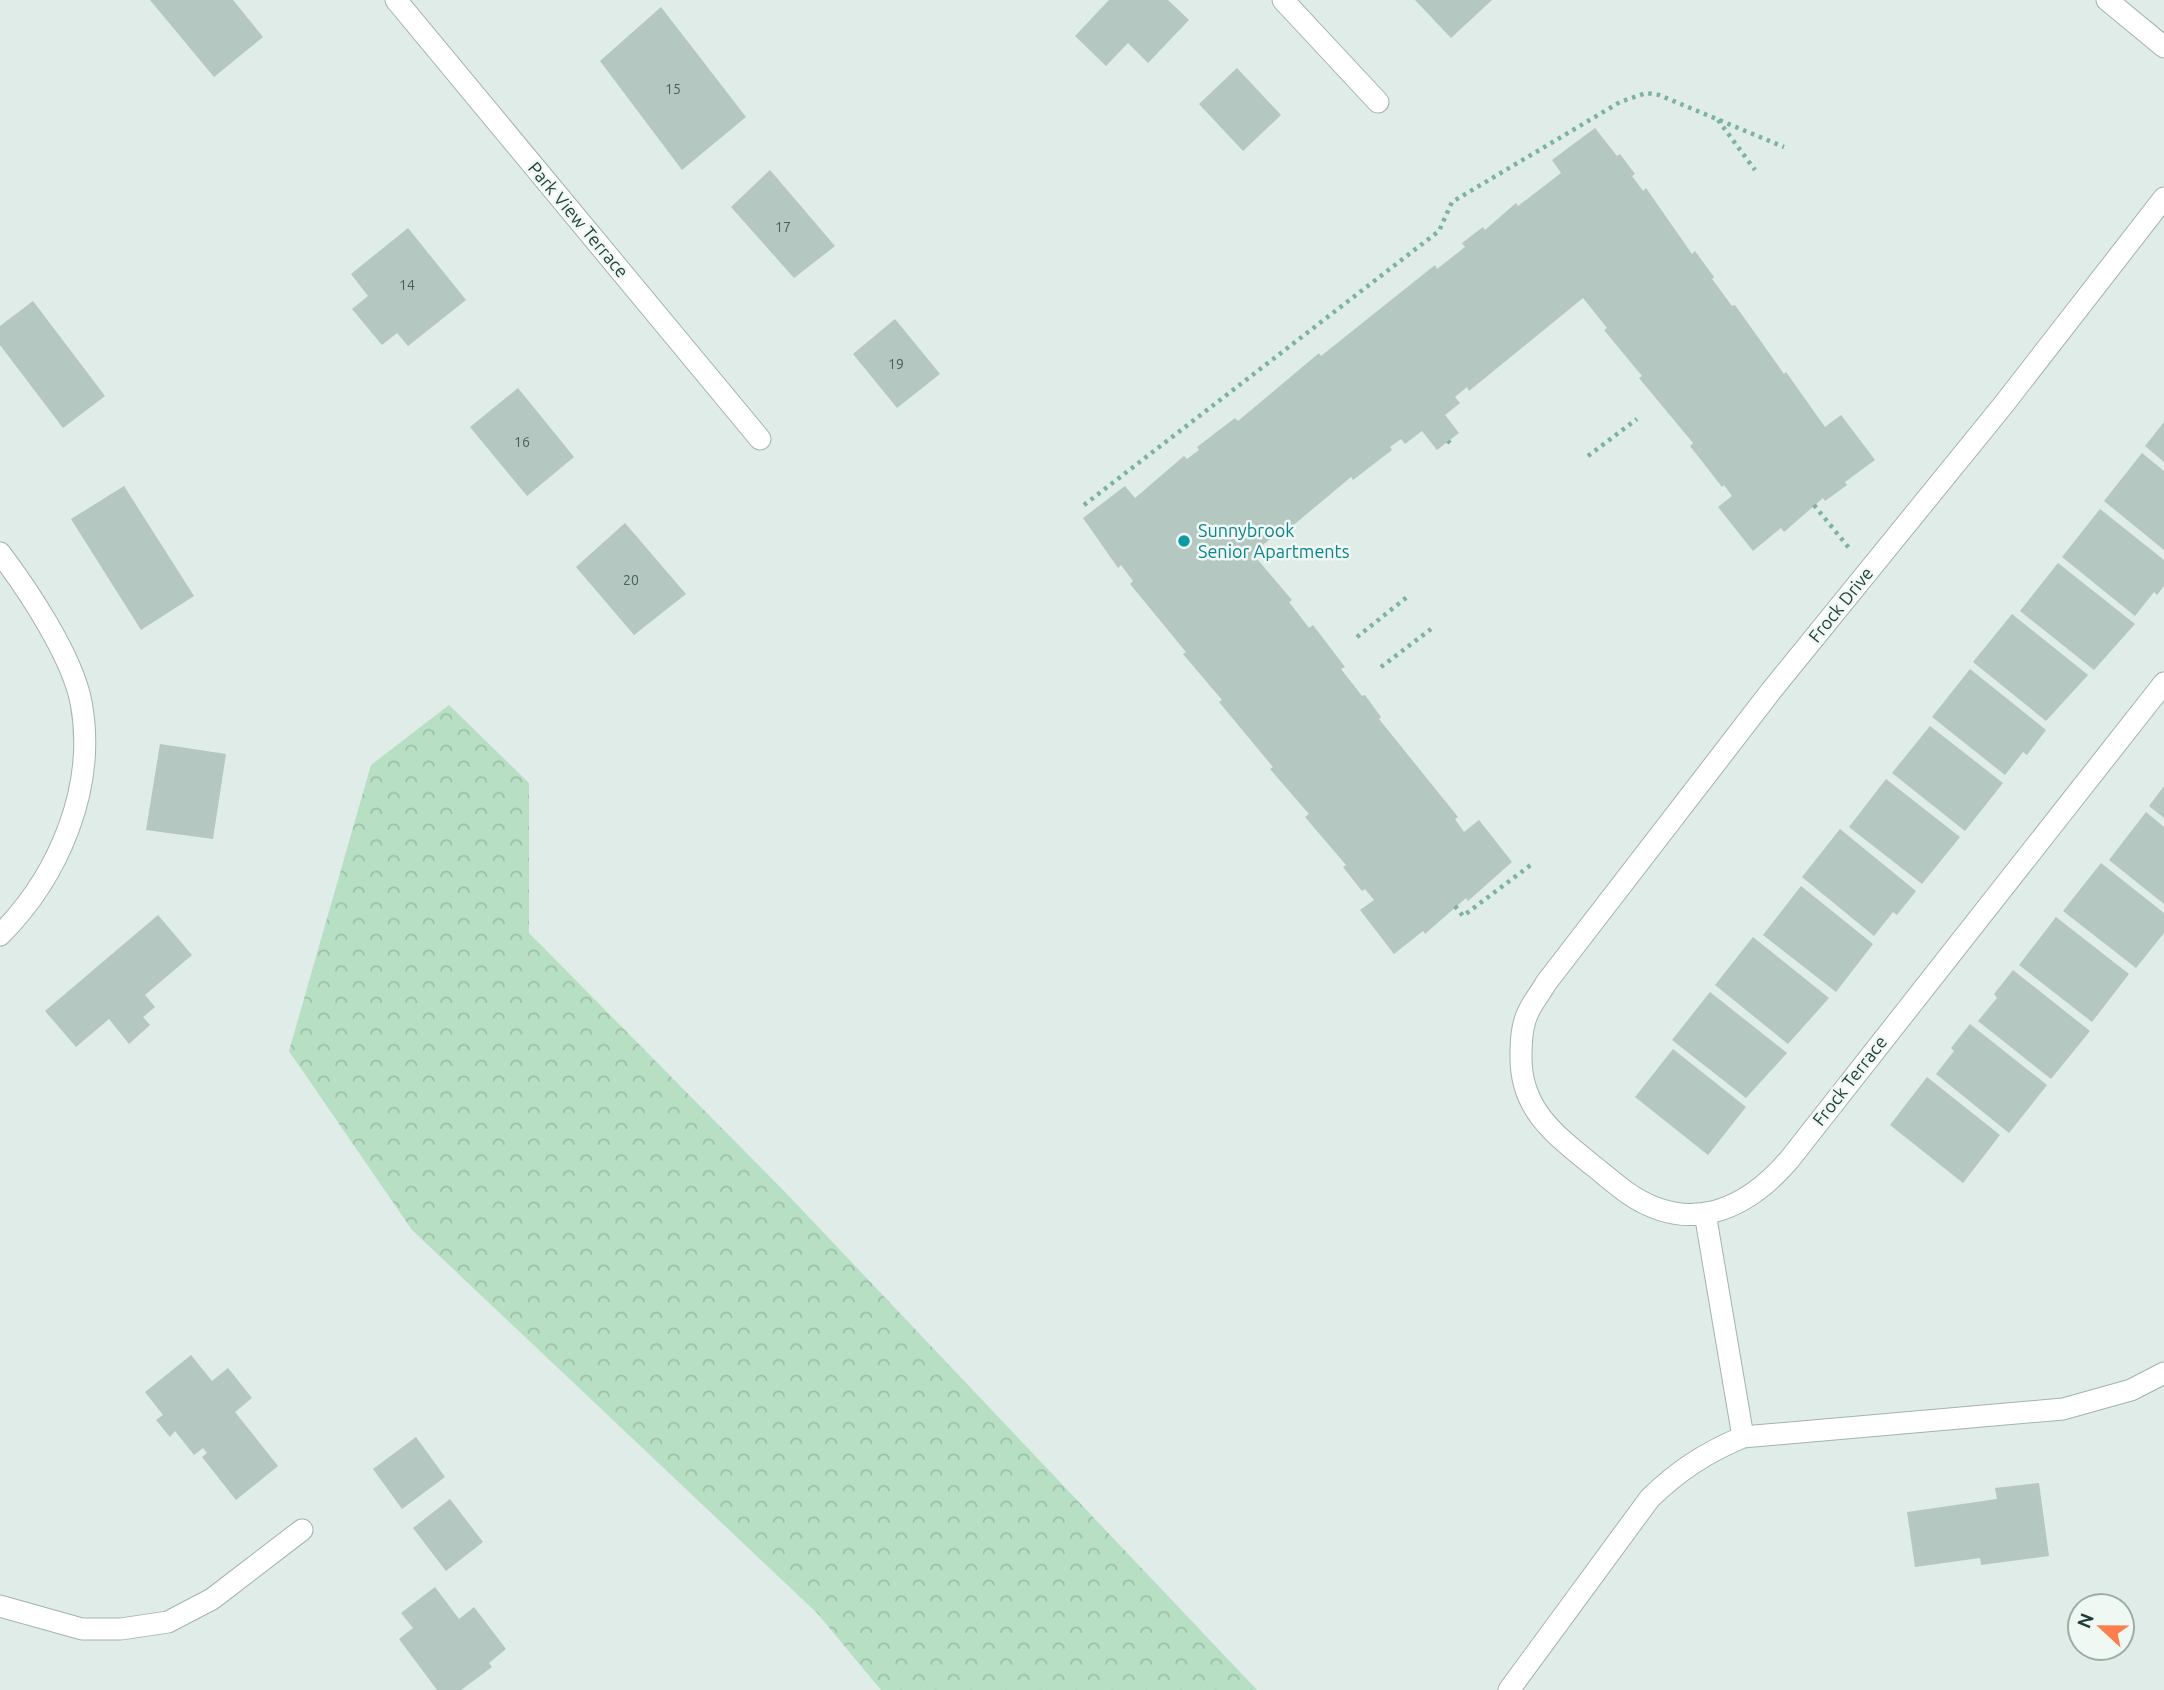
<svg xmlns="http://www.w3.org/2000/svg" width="2164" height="1690" font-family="Ubuntu,sans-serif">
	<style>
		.forest { fill: url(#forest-crowns) }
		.building { fill: #b4c7c0 }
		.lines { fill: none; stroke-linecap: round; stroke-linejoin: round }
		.minor-casing { stroke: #a2b4ae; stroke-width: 23 }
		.path { stroke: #7db2a3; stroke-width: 4.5; stroke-dasharray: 3.5 5; stroke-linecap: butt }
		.minor { stroke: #fff; stroke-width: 21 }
		.culture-dot { fill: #0f9aa8; stroke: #f0f8f4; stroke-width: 2.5 }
		.labels { text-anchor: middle; stroke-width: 5; stroke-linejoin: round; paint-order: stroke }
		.number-label { font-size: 14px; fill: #446058 }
		.street-label { font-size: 18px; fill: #1f3d36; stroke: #f0f8f4 }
		.culture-label { font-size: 18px; fill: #0d838f; stroke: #f0f8f4; text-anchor: start }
	</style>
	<defs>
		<pattern id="forest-crowns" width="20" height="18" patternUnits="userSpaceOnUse" patternTransform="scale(1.75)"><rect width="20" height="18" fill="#b6dfc3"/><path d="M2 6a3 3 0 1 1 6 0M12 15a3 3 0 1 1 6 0" fill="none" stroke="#9cc0a8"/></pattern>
	</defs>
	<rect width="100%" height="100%" fill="#dfece7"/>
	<path class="forest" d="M449,705L529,783V933L786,1193L1257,1690H881L817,1613L412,1230L289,1051L371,765Z"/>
	<path class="building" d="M150,0H233L263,37L214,77Z
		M1109,0H1168L1189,20L1148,63L1128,43L1106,66L1075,36Z
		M1415,0H1492L1451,38Z
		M661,7L746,117L682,170L600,61Z
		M1237,68L1281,115L1243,151L1199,104Z
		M1595,128L1617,156L1620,154L1635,174L1632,176L1643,191L1646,188L1692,254L1695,251L1714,277L1712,279L1732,306L1735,305L1784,374L1786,372L1825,427L1841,415L1875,460L1845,482L1847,485L1825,501L1823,498L1784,532L1781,528L1753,551L1718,507L1732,496L1724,485L1722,487L1690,446L1693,443L1639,378L1642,376L1604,330L1607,328L1583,298L1469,391L1467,387L1455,397L1460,403L1445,415L1459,433L1437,450L1422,431L1405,444L1401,439L1390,447L1392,450L1353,480L1351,477L1284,533L1282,530L1252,553L1292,600L1289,602L1309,628L1313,625L1345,667L1341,669L1362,696L1365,695L1381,717L1379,719L1458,817L1455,819L1464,832L1479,820L1512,862L1468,901L1466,898L1425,934L1423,931L1394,954L1360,910L1374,900L1365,889L1362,891L1343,867L1346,865L1305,817L1309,814L1270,769L1273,767L1219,702L1222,700L1183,654L1186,652L1130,584L1133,581L1121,565L1118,568L1083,518L1125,486L1135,498L1184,456L1187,459L1199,450L1197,447L1235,418L1238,421L1319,353L1321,356L1435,265L1437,269L1465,247L1462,243L1483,227L1485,230L1516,203L1518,206L1561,173L1552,160Z
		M770,170L835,246L794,278L731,207Z
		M408,228L466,300L408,346L397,333L382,345L352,309L368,296L351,274Z
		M33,301L105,396L63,428L0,345V326Z
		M895,319L940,374L897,408L853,354Z
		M518,388L574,457L527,496L470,427Z
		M2164,422V462L2145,446Z
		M2142,453L2164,471V550L2104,501Z
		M124,486L194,596L141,630L71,519Z
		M2100,509L2164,560V586L2157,595L2154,592L2135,616L2062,557Z
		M625,523L686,594L634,635L576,567Z
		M2058,563L2135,624L2094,670L2020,611Z
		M2012,614L2088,675L2046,721L1973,662Z
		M1970,669L2046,730L2027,755L2023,752L2005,775L1932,717Z
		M1930,726L2003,783L1965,831L1892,773Z
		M160,744L226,754L213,839L146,830Z
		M1886,779L1960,837L1922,884L1849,827Z
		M2164,786V818L2149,806Z
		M2146,812L2164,827V904L2109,860Z
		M1840,829L1916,891L1897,915L1893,912L1874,936L1802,877Z
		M2101,863L2164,913V933L2136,968L2063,911Z
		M1801,886L1873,944L1836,992L1763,935Z
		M158,915L192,955L145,995L155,1007L143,1017L150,1025L129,1044L109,1019L76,1047L45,1011Z
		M2056,917L2129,974L2092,1022L2019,965Z
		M1753,937L1829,998L1788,1044L1715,985Z
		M2013,970L2090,1031L2051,1079L1978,1021L1997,998L1994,994Z
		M1710,992L1787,1053L1746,1098L1672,1040Z
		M1970,1024L2047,1085L2009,1133L1936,1074L1954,1051L1951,1048Z
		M1673,1049L1746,1107L1708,1155L1635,1097Z
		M1927,1077L2000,1135L1963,1183L1890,1125Z
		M191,1355L212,1381L228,1368L252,1398L235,1412L278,1466L236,1500L202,1457L207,1453L203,1448L194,1455L175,1431L170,1437L156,1420L163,1415L145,1392Z
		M416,1437L445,1477L402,1509L373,1469Z
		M2039,1483L2049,1556L1981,1565L1980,1558L1915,1567L1907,1512L1997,1499L1995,1488Z
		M450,1499L483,1542L446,1571L413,1528Z
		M435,1587L459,1619L474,1607L506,1649L489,1663L492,1667L461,1690H437L399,1639L413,1628L401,1613Z"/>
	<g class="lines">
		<g class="minor-casing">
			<path id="minor" d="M396,0L760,439
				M1283,0L1378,102
				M2107,0L2164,47
				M2164,198L2004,404L1771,691L1546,983C1540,994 1531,1004 1527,1015C1521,1028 1521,1045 1521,1058C1521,1109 1554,1134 1591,1164C1604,1174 1616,1185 1629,1194C1690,1235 1746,1210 1789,1160L2164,683
				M0,553C28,590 72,656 81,702C97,787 59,876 0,935
				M1705,1213L1743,1437
				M0,1606L82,1629H121L168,1622L212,1599L302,1530
				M1509,1690L1650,1498C1679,1470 1707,1452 1743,1437L2063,1409L2131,1390L2164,1373"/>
		</g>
		<path class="path" d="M1718,120L1755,170
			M1448,441L1450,443
			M1588,456L1637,419
			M1084,505L1439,231L1452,202L1620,102L1646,93L1659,95L1784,147
			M1814,505L1849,548
			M1357,637L1407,597
			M1381,667L1431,629
			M1455,906L1463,916L1532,864"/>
		<use href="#minor" class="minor"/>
	</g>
	<circle class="culture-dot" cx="1184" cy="541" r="7"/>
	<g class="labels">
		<g class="number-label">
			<text x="673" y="94">15</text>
			<text x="783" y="232">17</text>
			<text x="407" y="290">14</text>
			<text x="896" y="369">19</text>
			<text x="522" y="447">16</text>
			<text x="631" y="585">20</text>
		</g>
		<g class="street-label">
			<text transform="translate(578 220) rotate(50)" y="6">Park View Terrace</text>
			<text transform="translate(1841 605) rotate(-51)" y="6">Frock Drive</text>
			<text transform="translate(1850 1081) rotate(-52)" y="6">Frock Terrace</text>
		</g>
		<g class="culture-label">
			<text x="1198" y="537">Sunnybrook<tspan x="1198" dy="21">Senior Apartments</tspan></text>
		</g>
	</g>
	<g transform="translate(2101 1627) rotate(292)"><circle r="33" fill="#f0f8f4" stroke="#9cada8" stroke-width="2"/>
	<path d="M0-5L12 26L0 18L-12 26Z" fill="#fc7f4d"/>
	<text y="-10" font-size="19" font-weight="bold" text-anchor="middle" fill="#1f3d36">N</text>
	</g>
</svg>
